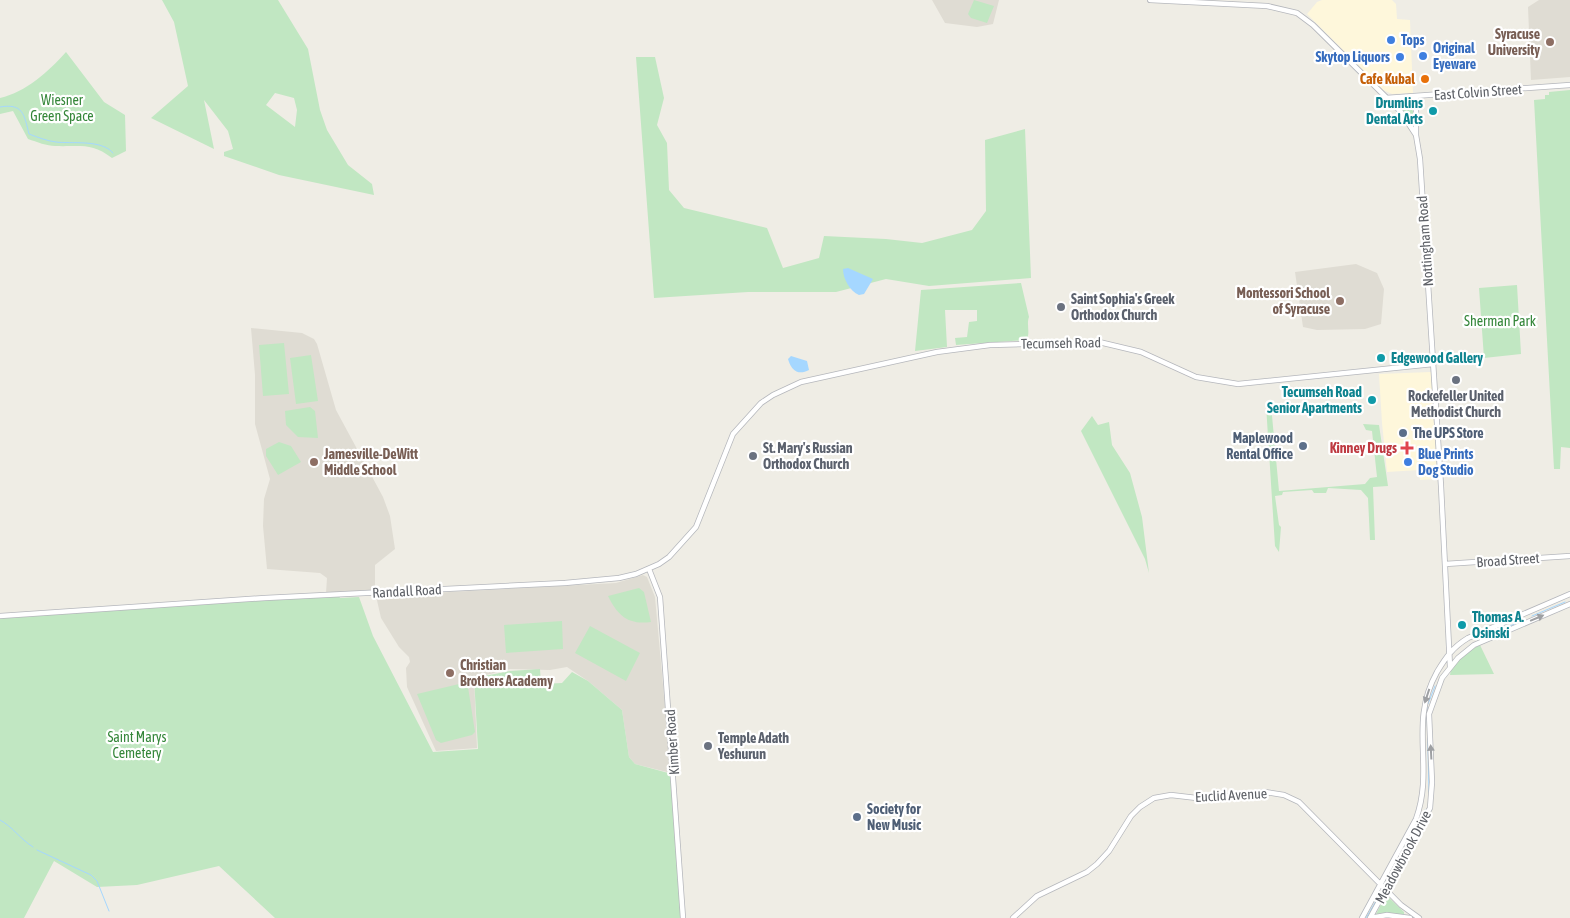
<svg xmlns="http://www.w3.org/2000/svg" width="1570" height="918" font-family="'Asap Condensed',sans-serif">
	<style>
		.commercial { fill: #fef7db }
		.education { fill: #dfdcd3 }
		.green { fill: #c1e7c2; fill-rule: evenodd }
		.water { fill: #a5d7ff }
		.lines { fill: none; stroke-linecap: round; stroke-linejoin: round }
		.stream { stroke: #a5d7ff; stroke-width: 1 }
		.tertiary-casing { stroke: #b5b7bc; stroke-width: 6 }
		.tertiary { stroke: #fff; stroke-width: 4.5 }
		.oneway { fill: #9ea0a3 }
		.shop-dot { fill: #3f7fe0; stroke: #fff; stroke-width: 2 }
		.education-dot { fill: #8d6e63; stroke: #fff; stroke-width: 2 }
		.food-dot { fill: #e8710a; stroke: #fff; stroke-width: 2 }
		.culture-dot { fill: #0f9aa8; stroke: #fff; stroke-width: 2 }
		.worship-dot { fill: #6b7280; stroke: #fff; stroke-width: 2 }
		.service-dot { fill: #5c6f8a; stroke: #fff; stroke-width: 2 }
		.health-dot { fill: #e0444e; stroke: #fff; stroke-width: 2 }
		.labels { text-anchor: middle; stroke-width: 4.5; stroke-linejoin: round; paint-order: stroke }
		.education-label { font-size: 14px; font-weight: bold; fill: #785e54; stroke: #fff; text-anchor: end }
		.shop-label { font-size: 14px; font-weight: bold; fill: #366cbe; stroke: #fff; text-anchor: start }
		.food-label { font-size: 14px; font-weight: bold; fill: #c56008; stroke: #fff; text-anchor: end }
		.street-label { font-size: 14px; fill: #5d6066; stroke: #fff }
		.park-label { font-size: 14px; fill: #348639; stroke: #fff }
		.culture-label { font-size: 14px; font-weight: bold; fill: #0d838f; stroke: #fff; text-anchor: end }
		.worship-label { font-size: 14px; font-weight: bold; fill: #5b616d; stroke: #fff; text-anchor: start }
		.service-label { font-size: 14px; font-weight: bold; fill: #4e5e75; stroke: #fff; text-anchor: start }
		.health-label { font-size: 14px; font-weight: bold; fill: #be3a42; stroke: #fff; text-anchor: end }
	</style>
	<rect width="100%" height="100%" fill="#efede5"/>
	<path class="commercial" d="M1322,0H1392L1396,4L1397,19L1410,20L1413,93L1392,94L1383,90L1307,14L1317,2Z
		M1431,372L1437,479L1420,480L1419,470L1387,472L1382,423L1379,374Z"/>
	<path class="education" d="M932,0H999L993,24L977,27L945,23Z
		M1539,0H1570V77L1531,80L1528,7Z
		M1356,264L1377,273L1384,289L1381,324L1365,329L1317,330L1303,327L1295,272Z
		M251,328L302,333L314,339L317,344L336,410L383,497L390,516L395,549L375,565V590L326,593L327,578L320,573L267,569L263,526L264,499L270,479L255,424V375Z
		M643,575L647,577L655,597L671,773L635,764L629,757L622,710L588,681L567,667L550,670L510,669L474,678L477,748L436,751L407,687L406,668L410,662L409,657L399,647L381,618L376,596L616,583Z"/>
	<path class="green" d="M162,0H278L308,49L320,110L327,130L348,165L372,184L374,195L279,175L224,156V152L233,149L228,131L204,100L214,149L151,118L188,86L174,22ZM275,93L294,98L297,110L295,127L266,105Z
		M974,0L994,6L987,23L971,18L968,14Z
		M66,52L104,102L125,115L126,151L112,158C91,142 80,147 55,146C47,146 37,142 28,139L13,111L0,114V98C26,92 48,72 66,52Z
		M636,57H655L664,98L657,125L667,143L669,190L684,208L767,228L783,268L819,258L824,236L886,239L922,243L972,230L986,211L985,140L1025,129L1031,278L929,286L886,279L836,292H748L654,298Z
		M1570,90V448L1561,447L1560,469H1554L1534,100L1545,99V95H1549V92Z
		M1414,99L1415,128L1393,100Z
		M1021,283L1029,317C1026,325 1031,334 1026,340L956,345L955,338L967,337L969,322L977,321V310H945L947,347L915,351L921,290Z
		M1517,285L1521,354L1484,358L1479,288Z
		M284,343L289,394L263,396L259,345Z
		M311,355L318,401L296,404L290,358Z
		M1266,405H1271L1279,491L1365,484L1370,478L1377,477L1372,431L1366,430L1363,424L1379,425L1388,486L1373,487L1375,540H1370L1368,498L1361,490L1328,488L1326,493H1314L1312,490L1283,492L1282,495L1275,496L1279,525L1281,527L1279,552L1275,546Z
		M310,407L315,411L318,438L298,437L286,425L285,411Z
		M1092,416L1098,425L1109,422L1112,445L1130,473L1142,517L1149,573L1145,559L1081,431Z
		M279,442L291,446L301,462L278,475L266,456V449Z
		M639,588L644,592L651,622C628,625 618,616 608,596Z
		M339,595L340,598L359,597L373,636L433,752L478,749L474,678L510,671L540,669L541,684L562,683L572,672L588,681L622,710L629,757L635,764L672,774L683,918H275L219,866L137,885L97,887L54,861L24,918H0V616Z
		M562,621L563,649L506,653L504,625Z
		M590,626L640,653L626,681L575,653Z
		M1480,645L1494,674L1450,675C1452,661 1468,651 1480,645Z
		M459,684L468,687L475,732L472,735L441,743L436,740L417,694Z
		M1386,895L1404,912V915L1376,914Z"/>
	<path class="water" d="M848,268L873,279L864,294L859,295C850,291 843,279 843,269Z
		M791,356L807,361L809,370C798,376 791,370 788,359Z"/>
	<g class="lines">
		<path class="stream" d="M0,107C23,103 24,114 29,134C37,137 47,141 56,142C71,144 102,139 113,153
			M1532,616L1565,602
			M1484,637L1517,623
			M1428,704L1435,686
			M1427,707L1429,792
			M1423,817L1425,810
			M0,820C13,827 19,838 33,847
			M37,850L91,875L97,881L109,911
			M1387,879L1420,822
			M1366,918L1380,894"/>
		<g class="tertiary-casing">
			<path id="tertiary" d="M1150,0L1267,6L1297,13L1313,25L1401,112L1416,135L1420,159L1441,486L1450,667
				M1386,98L1570,85
				M1416,135V96
				M1445,564L1570,556
				M649,569L660,597L661,611L683,918
				M0,616L265,598L565,583L619,578L636,574L659,564L669,557L696,527L733,434L761,403L773,395L801,382L937,352L990,345L1099,342L1141,352L1196,377L1238,384L1433,364
				M1013,918L1037,896L1087,872L1097,864L1109,851L1131,816L1140,807L1154,798L1171,795L1205,799L1265,792L1284,795L1299,802L1401,905L1419,918
				M1362,918L1416,819C1435,766 1408,724 1437,672C1446,657 1453,647 1468,638L1570,594
				M1370,918L1430,808L1432,782L1429,714L1442,678L1458,658L1474,645L1570,604
				M1370,918L1387,915L1410,918"/>
		</g>
		<use href="#tertiary" class="tertiary"/>
	</g>
	<defs><path id="oneway-solid" d="M-6-.8H1V-3.2L6.5 0L1 3.2V.8H-6Z" transform="scale(1.25)"/></defs>
	<g class="oneway">
		<use href="#oneway-solid" transform="translate(1537 618) rotate(-23)"/>
		<use href="#oneway-solid" transform="translate(1427 696) rotate(108)"/>
		<use href="#oneway-solid" transform="translate(1431 752) rotate(-93)"/>
	</g>
	<g class="shop-dot">
		<circle cx="1391" cy="40" r="5"/>
		<circle cx="1423" cy="56" r="5"/>
		<circle cx="1400" cy="57" r="5"/>
		<circle cx="1408" cy="462" r="5"/>
	</g>
	<g class="education-dot">
		<circle cx="1550" cy="42" r="5"/>
		<circle cx="1340" cy="301" r="5"/>
		<circle cx="314" cy="462" r="5"/>
		<circle cx="450" cy="673" r="5"/>
	</g>
	<circle class="food-dot" cx="1425" cy="79" r="5"/>
	<g class="culture-dot">
		<circle cx="1433" cy="111" r="5"/>
		<circle cx="1381" cy="358" r="5"/>
		<circle cx="1372" cy="400" r="5"/>
		<circle cx="1462" cy="625" r="5"/>
	</g>
	<g class="worship-dot">
		<circle cx="1061" cy="307" r="5"/>
		<circle cx="1456" cy="380" r="5"/>
		<circle cx="753" cy="456" r="5"/>
		<circle cx="708" cy="746" r="5"/>
	</g>
	<g class="service-dot">
		<circle cx="1403" cy="433" r="5"/>
		<circle cx="1303" cy="446" r="5"/>
		<circle cx="857" cy="817" r="5"/>
	</g>
	<path class="health-dot" d="M1404.5 440.5h5v5h5v5h-5v5h-5v-5h-5v-5h5z"/>
	<g class="labels">
		<g class="education-label">
			<text x="1540" y="39">Syracuse<tspan x="1540" dy="16">University</tspan></text>
			<text x="1330" y="298">Montessori School<tspan x="1330" dy="16">of Syracuse</tspan></text>
			<text x="324" y="459" text-anchor="start">Jamesville-DeWitt<tspan x="324" dy="16">Middle School</tspan></text>
			<text x="460" y="670" text-anchor="start">Christian<tspan x="460" dy="16">Brothers Academy</tspan></text>
		</g>
		<g class="shop-label">
			<text x="1401" y="45">Tops</text>
			<text x="1433" y="53">Original<tspan x="1433" dy="16">Eyeware</tspan></text>
			<text x="1390" y="62" text-anchor="end">Skytop Liquors</text>
			<text x="1418" y="459">Blue Prints<tspan x="1418" dy="16">Dog Studio</tspan></text>
		</g>
		<g class="food-label">
			<text x="1415" y="84">Cafe Kubal</text>
		</g>
		<g class="street-label">
			<text transform="translate(1478 92) rotate(-4)" y="5">East Colvin Street</text>
			<text transform="translate(1425 241) rotate(-94)" y="5">Nottingham Road</text>
			<text transform="translate(1061 343) rotate(-1)" y="5">Tecumseh Road</text>
			<text transform="translate(1508 560) rotate(-4)" y="5">Broad Street</text>
			<text transform="translate(407 591) rotate(-3)" y="5">Randall Road</text>
			<text transform="translate(672 742) rotate(-94)" y="5">Kimber Road</text>
			<text transform="translate(1231 795) rotate(-3)" y="5">Euclid Avenue</text>
			<text transform="translate(1403 857) rotate(-62)" y="5">Meadowbrook Drive</text>
		</g>
		<g class="park-label">
			<text x="62" y="105">Wiesner<tspan x="62" dy="16">Green Space</tspan></text>
			<text x="1500" y="326">Sherman Park</text>
			<text x="137" y="742">Saint Marys<tspan x="137" dy="16">Cemetery</tspan></text>
		</g>
		<g class="culture-label">
			<text x="1423" y="108">Drumlins<tspan x="1423" dy="16">Dental Arts</tspan></text>
			<text x="1391" y="363" text-anchor="start">Edgewood Gallery</text>
			<text x="1362" y="397">Tecumseh Road<tspan x="1362" dy="16">Senior Apartments</tspan></text>
			<text x="1472" y="622" text-anchor="start">Thomas A.<tspan x="1472" dy="16">Osinski</tspan></text>
		</g>
		<g class="worship-label">
			<text x="1071" y="304">Saint Sophia's Greek<tspan x="1071" dy="16">Orthodox Church</tspan></text>
			<text x="1456" y="401" text-anchor="middle">Rockefeller United<tspan x="1456" dy="16">Methodist Church</tspan></text>
			<text x="763" y="453">St. Mary's Russian<tspan x="763" dy="16">Orthodox Church</tspan></text>
			<text x="718" y="743">Temple Adath<tspan x="718" dy="16">Yeshurun</tspan></text>
		</g>
		<g class="service-label">
			<text x="1413" y="438">The UPS Store</text>
			<text x="1293" y="443" text-anchor="end">Maplewood<tspan x="1293" dy="16">Rental Office</tspan></text>
			<text x="867" y="814">Society for<tspan x="867" dy="16">New Music</tspan></text>
		</g>
		<g class="health-label">
			<text x="1397" y="453">Kinney Drugs</text>
		</g>
	</g>
</svg>
